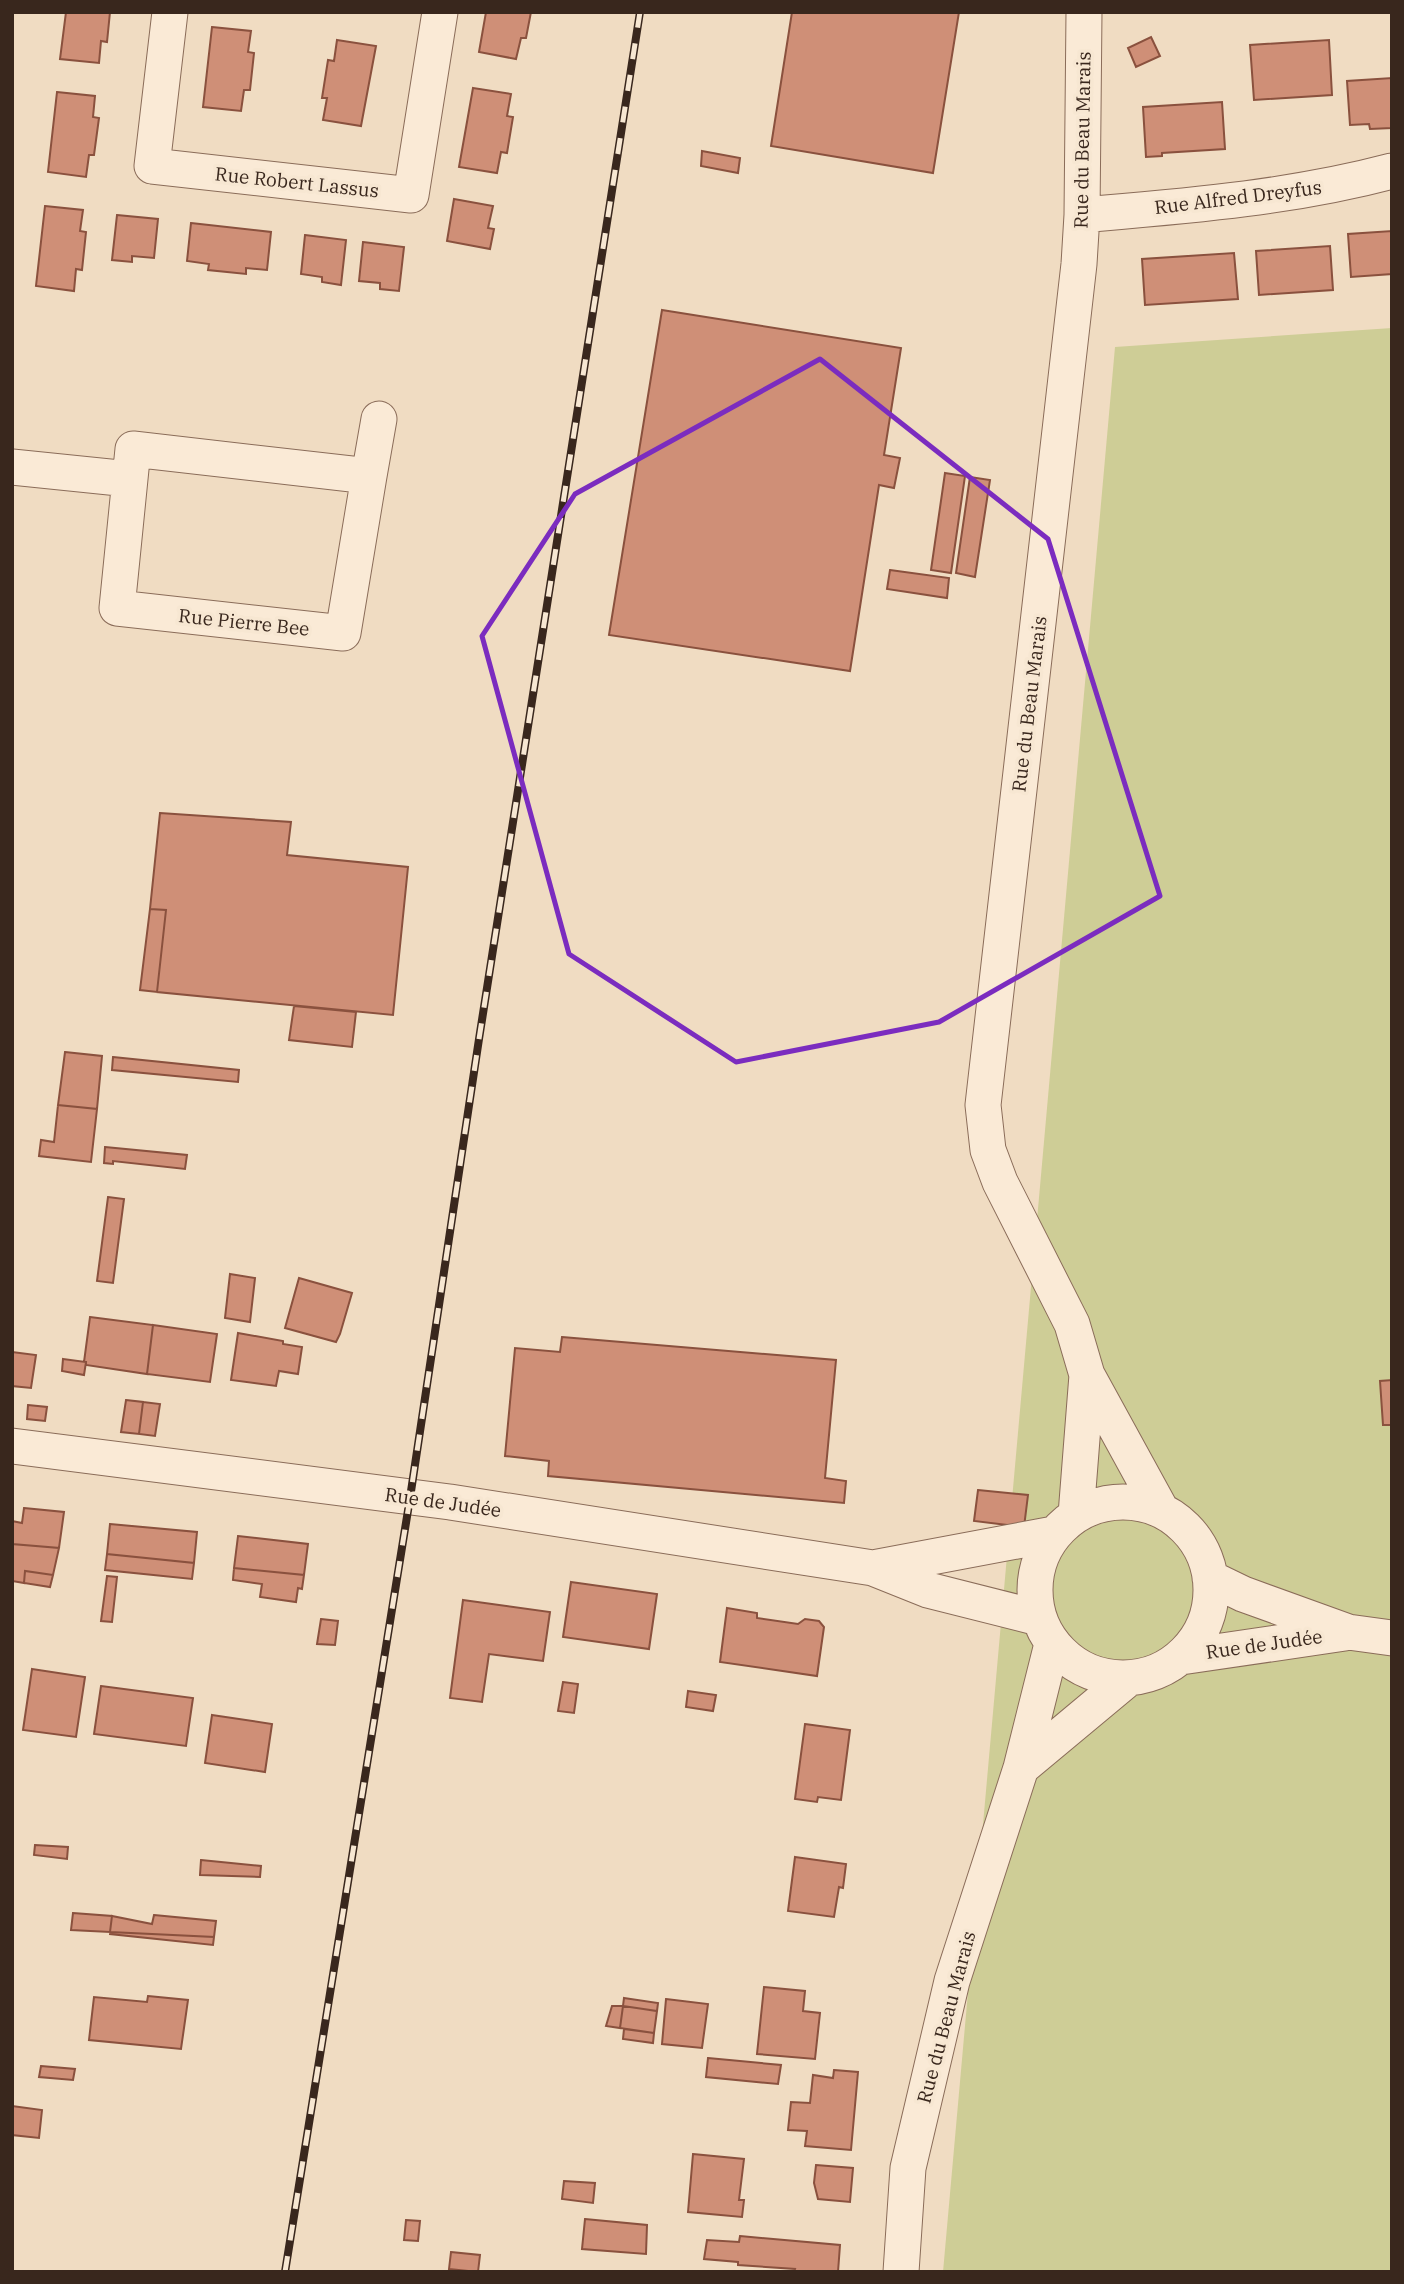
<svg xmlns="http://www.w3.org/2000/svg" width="1404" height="2284" font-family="'IBM Plex Serif',serif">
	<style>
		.green { fill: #cecd96 }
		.building { fill: #cf8f77; stroke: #8a513e; stroke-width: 2 }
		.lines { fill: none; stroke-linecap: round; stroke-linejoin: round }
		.street-casing { stroke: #8a6c59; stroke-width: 37 }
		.street { stroke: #faead6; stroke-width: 35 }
		.rail-casing { stroke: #39271d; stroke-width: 8 }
		.rail { stroke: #f7e7d2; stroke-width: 5; stroke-dasharray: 16; stroke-linecap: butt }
		.marked { fill: none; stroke: #7b2cbf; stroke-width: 5; stroke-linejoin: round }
		.labels { text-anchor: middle; stroke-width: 7; stroke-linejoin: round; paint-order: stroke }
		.street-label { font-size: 19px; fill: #39271d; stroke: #f7e7d2 }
	</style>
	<rect width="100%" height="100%" fill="#f0dcc2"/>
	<path class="green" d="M1392,328V2272H943L1115,347Z"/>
	<path class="building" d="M66,12H110L107,42L101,41L99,63L60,59Z
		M486,12H531L526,38H521L516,59L479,52Z
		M792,12H959L933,173L771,146Z
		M212,27L251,31L248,52L254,53L250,90H244L241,111L203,107Z
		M1151,37L1160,56L1136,67L1128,48Z
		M337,40L376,46L361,126L323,120L327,98H322L328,60L334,61Z
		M1329,40L1332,95L1254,100L1250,45Z
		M1392,78V128L1370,129L1369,124L1350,125L1347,81Z
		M473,88L511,94L507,116L513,117L507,153L501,152L497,173L459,167Z
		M57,92L95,96L93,117L99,118L94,155H89L86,177L48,172Z
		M1222,102L1225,149L1162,153V156L1146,157L1143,107Z
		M702,151L740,158L738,173L701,166Z
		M454,199L493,206L488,228L494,229L490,249L447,241Z
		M45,206L83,210L80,231L86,232L82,270L76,269L74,291L36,286Z
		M117,215L158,219L154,258L132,256V262L112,260Z
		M191,223L271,232L267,270L246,268V274L208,270L209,264L187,261Z
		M1392,231V274L1351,277L1348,234Z
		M305,235L346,240L341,285L322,282V277L301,274Z
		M363,242L404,247L399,291L380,289V283L359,281Z
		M1330,246L1333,290L1259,295L1256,251Z
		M1234,253L1238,299L1145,305L1142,259Z
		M662,310L901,348L884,455L900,458L894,488L879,485L850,671L609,635Z
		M945,473L965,476L951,573L931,570Z
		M970,477L990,480L975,577L956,573Z
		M890,570L949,578L947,598L887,589Z
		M160,813L291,822L287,855L408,867L393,1015L157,992L166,910L150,909Z
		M150,909L166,910L157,992L140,990Z
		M294,1006L356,1012L352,1047L289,1040Z
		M65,1052L102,1056L97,1109L58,1105Z
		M113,1057L239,1070L238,1082L112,1070Z
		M58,1105L97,1109L91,1162L39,1156L41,1140L54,1142Z
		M105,1147L187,1155L185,1169L113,1161V1164L104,1163Z
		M108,1197L124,1199L113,1283L97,1281Z
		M230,1274L255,1278L250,1322L225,1318Z
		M299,1278L352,1293L340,1334L336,1342L285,1328Z
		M90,1317L153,1325L147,1374L86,1365V1362H84Z
		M153,1325L217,1334L210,1382L147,1374Z
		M238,1333L283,1341V1344L302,1347L298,1374L279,1371L276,1386L231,1380Z
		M562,1337L836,1360L825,1478L846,1481L844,1503L548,1476L549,1461L505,1456L515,1348L560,1352Z
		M12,1352L36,1355L31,1388L12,1386Z
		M63,1359L86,1362L84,1375L62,1371Z
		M1392,1380V1425H1383L1380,1381Z
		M126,1400L143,1402L139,1434L121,1432Z
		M143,1402L160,1404L155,1436L139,1434Z
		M28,1405L47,1407L45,1421L27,1419Z
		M978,1490L1028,1495L1024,1527L974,1521Z
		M24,1508L64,1512L59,1548L12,1544V1521L22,1523Z
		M110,1524L197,1532L194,1563L107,1554Z
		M238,1536L308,1544L304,1575L234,1568Z
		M12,1544L59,1548L53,1575L25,1571L24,1583L12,1581Z
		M107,1554L194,1563L192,1579L105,1570Z
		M234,1568L304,1575L302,1589L298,1588L296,1602L260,1597L262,1584L233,1580Z
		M25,1571L53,1575L50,1587L24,1583Z
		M107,1576L117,1577L112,1622L101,1621Z
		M571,1582L657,1594L649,1649L563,1637Z
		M463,1600L550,1612L543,1661L489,1654L482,1702L450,1698Z
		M727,1608L757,1613V1618L798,1624L805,1619L819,1621L824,1627L817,1676L720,1662Z
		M321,1619L338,1621L335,1645L317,1644Z
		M32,1669L85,1677L76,1737L23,1730Z
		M563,1682L578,1684L574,1713L558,1711Z
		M101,1686L193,1698L186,1746L94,1734Z
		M688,1691L716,1695L713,1711L686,1707Z
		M212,1715L272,1724L265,1772L205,1763Z
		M805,1724L850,1730L841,1800L818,1797L817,1802L795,1799Z
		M35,1845L68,1847L67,1859L34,1855Z
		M795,1857L846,1864L843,1888L839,1887L834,1917L788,1911Z
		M201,1860L261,1866L260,1877L200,1875Z
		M73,1913L112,1916L110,1932L71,1930Z
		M154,1915L216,1921L214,1937L110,1932L112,1916L152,1924Z
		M110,1932L214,1937L213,1945L110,1934Z
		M764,1987L805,1991L803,2011L820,2013L815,2059L757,2054Z
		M148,1996L188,2000L181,2049L89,2040L94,1997L147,2002Z
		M624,1998L658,2003L657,2011L623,2006Z
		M666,1999L708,2004L702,2048L662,2044Z
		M612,2006H623L620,2028L606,2026Z
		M623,2006L657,2011L654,2033L620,2028Z
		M624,2029L654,2033L653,2043L623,2039Z
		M708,2058L781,2065L778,2084L706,2077Z
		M41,2066L75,2069L73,2080L39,2077Z
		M834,2070L858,2072L851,2150L805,2146L807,2131L788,2130L791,2102L810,2103L813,2075L833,2078Z
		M12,2106L42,2110L39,2138L12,2135Z
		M693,2154L744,2159L739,2200H744L742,2217L688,2212Z
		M816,2165L853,2168L850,2202L818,2199L814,2183Z
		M564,2181L595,2183L593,2203L562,2199Z
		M585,2219L647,2225L646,2254L582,2249Z
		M406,2220L420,2221L418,2241L404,2240Z
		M740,2236L840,2245L838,2272H794L795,2269L738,2265V2262L704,2259L707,2240L739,2242Z
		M451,2252L480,2255L478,2272L449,2269Z"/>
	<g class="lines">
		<g class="street-casing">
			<path id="street" d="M170,12L152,166L411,195L440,12
				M1084,12L1082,215L1079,264L983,1105L988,1150L1000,1182L1072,1324L1087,1375L1161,1510
				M1082,215C1186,206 1290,198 1392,171
				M133,449L369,476L343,633L117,608Z
				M12,467L129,479
				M369,476L379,419
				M12,1446L450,1502L873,1568L928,1590L1039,1618
				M1035 1590a88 88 0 1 1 176 0a88 88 0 1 1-176 0Z
				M1076,1515L1087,1375
				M873,1568L1054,1534
				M1210,1578L1243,1594L1348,1632L1392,1638
				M1181,1657L1345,1633
				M1021,1768L1129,1678
				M901,2272L908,2168L952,1981L1021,1768L1052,1644"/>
		</g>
		<use href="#street" class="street"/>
		<g class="rail-casing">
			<path id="rail" d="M285,2272L410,1498L479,1039L640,12"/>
		</g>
		<use href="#rail" class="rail"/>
	</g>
	<path class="marked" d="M820,359L1048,539L1160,896L939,1022L736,1062L569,954L482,636L575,494Z"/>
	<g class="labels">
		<g class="street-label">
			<text transform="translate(1082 140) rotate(-89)" y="7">Rue du Beau Marais</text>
			<text transform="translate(297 182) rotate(6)" y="7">Rue Robert Lassus</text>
			<text transform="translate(1238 197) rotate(-7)" y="7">Rue Alfred Dreyfus</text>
			<text transform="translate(244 622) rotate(6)" y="7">Rue Pierre Bee</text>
			<text transform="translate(1029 704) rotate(-83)" y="7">Rue du Beau Marais</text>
			<text transform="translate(443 1502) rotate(8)" y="7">Rue de Judée</text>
			<text transform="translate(1264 1644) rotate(-8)" y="7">Rue de Judée</text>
			<text transform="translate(946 2017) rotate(-75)" y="7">Rue du Beau Marais</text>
		</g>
	</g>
	<rect width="1404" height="2284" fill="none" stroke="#39271d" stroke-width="28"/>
</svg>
